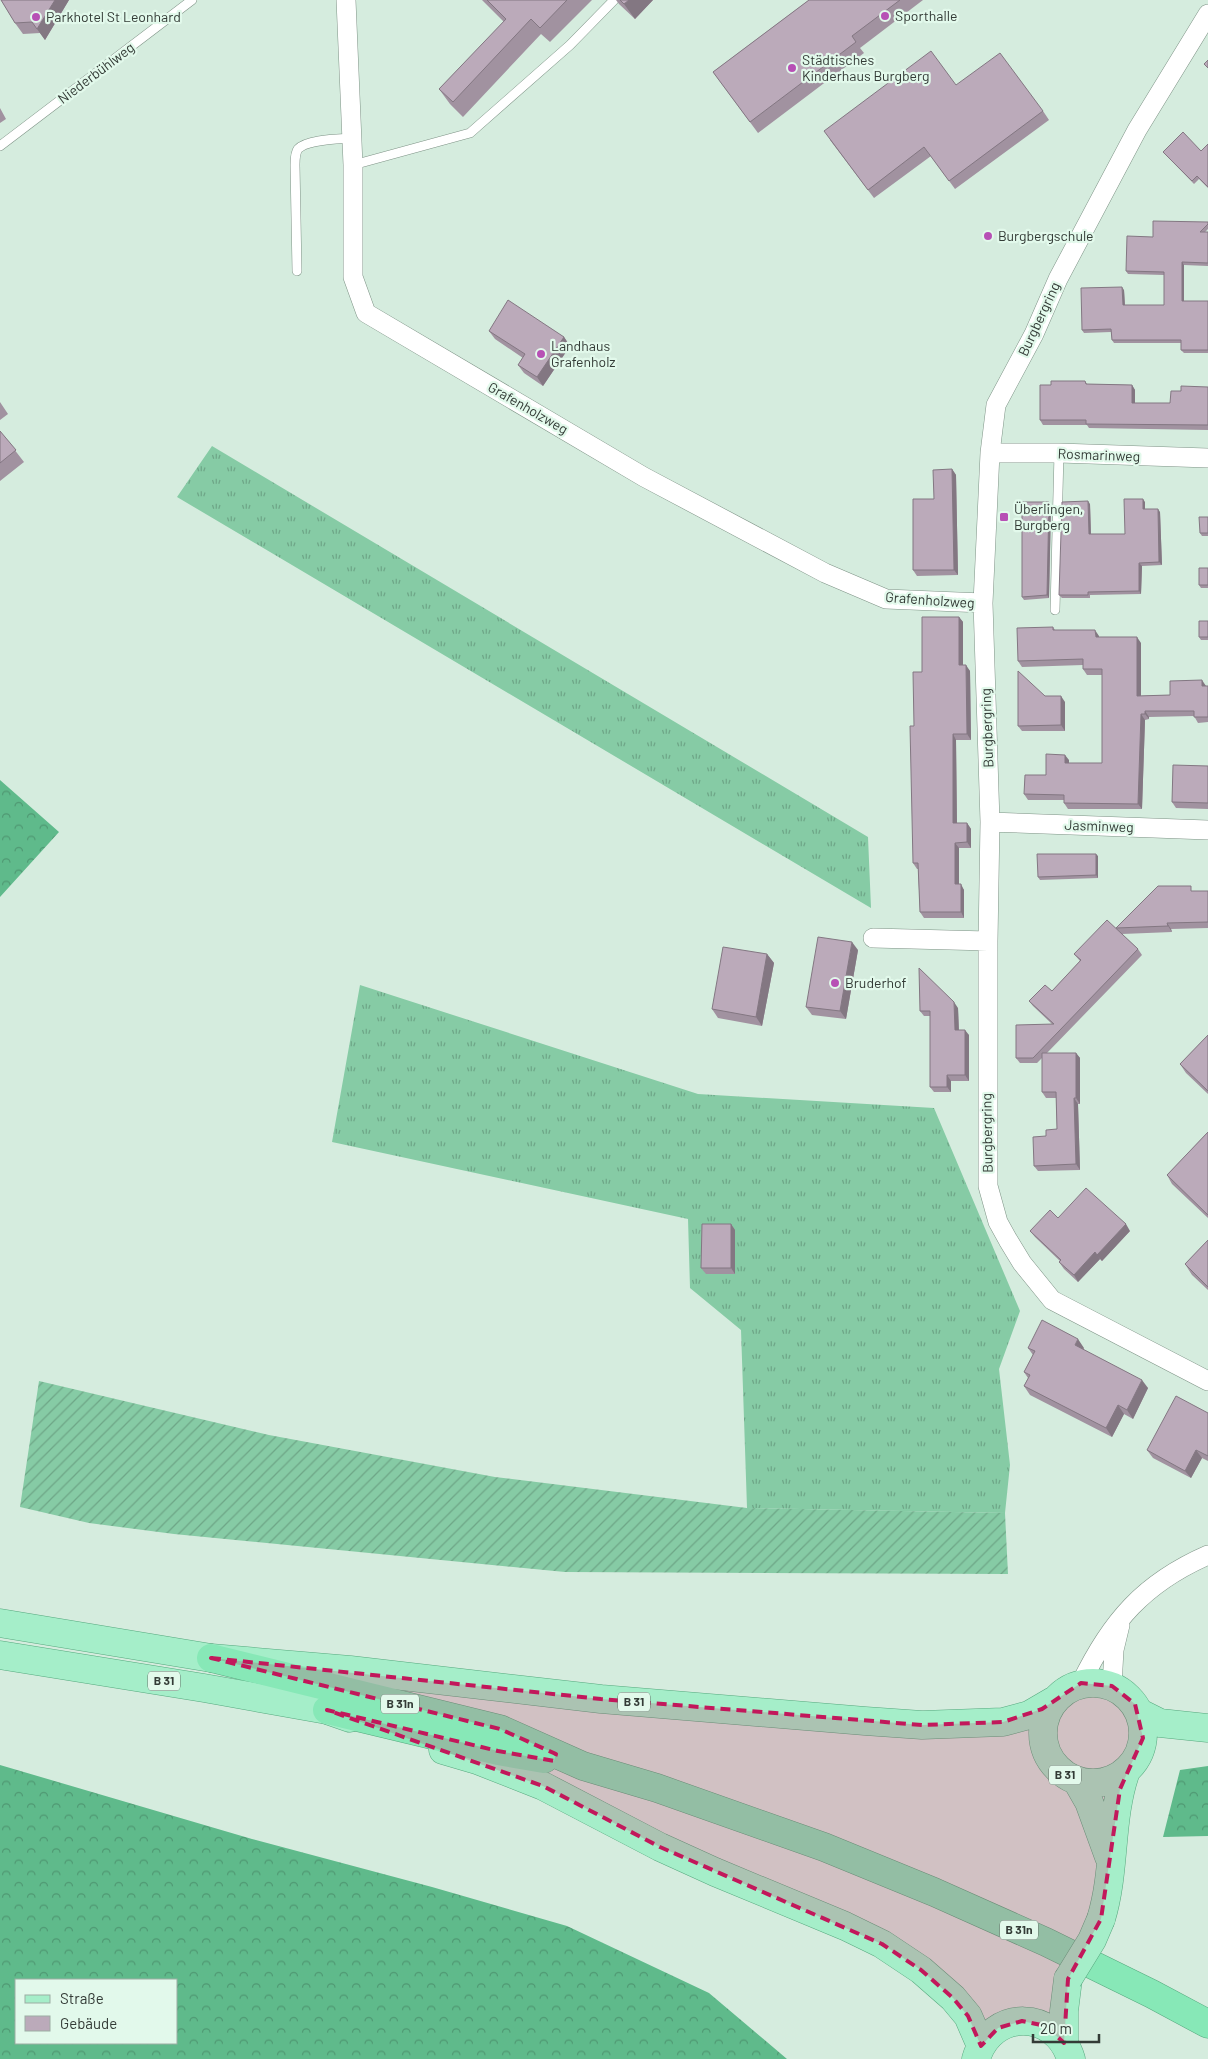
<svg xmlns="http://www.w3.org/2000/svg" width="1208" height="2059" font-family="Barlow,sans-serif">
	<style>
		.grass { fill: url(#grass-tufts) }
		.forest { fill: url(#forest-crowns); fill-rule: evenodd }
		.garden { fill: url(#garden-furrows) }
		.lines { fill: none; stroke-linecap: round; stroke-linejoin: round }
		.service-casing { stroke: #7e9386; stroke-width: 10 }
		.minor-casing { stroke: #7e9386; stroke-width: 20 }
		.primary-casing { stroke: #56a87e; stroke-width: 29 }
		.trunk-casing { stroke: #56a87e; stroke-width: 29 }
		.service { stroke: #fff; stroke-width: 9 }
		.minor { stroke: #fff; stroke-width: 19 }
		.primary { stroke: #a5eec9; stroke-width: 28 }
		.trunk { stroke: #87e8b7; stroke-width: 28 }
		.primary-bridge-casing { stroke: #56a87e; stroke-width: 29; stroke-linecap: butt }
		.primary-bridge { stroke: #a5eec9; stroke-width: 28 }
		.wall { fill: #a192a0 }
		.shaded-wall { fill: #837782 }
		.building { fill: #bbaaba; stroke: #837782 }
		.marked { fill: #c2185b; fill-opacity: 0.2; stroke: #c2185b; stroke-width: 4; stroke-dasharray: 10 6; stroke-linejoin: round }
		.poi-dot { fill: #b750b5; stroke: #e2f9eb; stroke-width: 2 }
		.labels { text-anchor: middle; stroke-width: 4.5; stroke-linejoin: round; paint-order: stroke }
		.shield { fill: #e2f9eb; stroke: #68746c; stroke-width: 1 }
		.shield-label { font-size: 12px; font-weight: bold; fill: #333b36 }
		.poi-label { font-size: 14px; fill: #333b36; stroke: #e2f9eb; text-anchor: start }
		.street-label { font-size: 14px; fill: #333b36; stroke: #e2f9eb }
	</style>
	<defs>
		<pattern id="grass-tufts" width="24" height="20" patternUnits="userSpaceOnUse" patternTransform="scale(1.25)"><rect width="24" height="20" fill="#86cba5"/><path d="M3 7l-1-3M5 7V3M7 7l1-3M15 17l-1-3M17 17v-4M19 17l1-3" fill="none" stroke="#6ea687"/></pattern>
		<pattern id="forest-crowns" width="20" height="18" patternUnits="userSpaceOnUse" patternTransform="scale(1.25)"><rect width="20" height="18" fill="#5fba8b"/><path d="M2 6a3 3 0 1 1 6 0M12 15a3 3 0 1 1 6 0" fill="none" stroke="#4f9872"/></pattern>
		<pattern id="garden-furrows" width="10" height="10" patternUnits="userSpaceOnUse" patternTransform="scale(1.25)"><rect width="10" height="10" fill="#86cba5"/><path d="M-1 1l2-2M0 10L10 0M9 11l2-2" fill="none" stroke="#6ea687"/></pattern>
	</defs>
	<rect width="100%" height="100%" fill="#d5ecde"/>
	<path class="grass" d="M212,446L868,837L871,908L177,497Z
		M360,985L698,1094L934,1108L1020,1311L999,1369L1010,1465L1005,1513L747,1508L741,1330L690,1288L688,1219L332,1142Z"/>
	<path class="forest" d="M0,780L59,832L0,897Z
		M0,1765L252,1839L432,1887L567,1926L709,1993L787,2059H0ZM16,1980H176V2043H16Z
		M1208,1766V1836L1163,1837L1180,1770Z"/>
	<path class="garden" d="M39,1381L269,1435L495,1477L747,1508L1005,1513L1008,1574L565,1572L174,1534L89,1523L20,1507Z"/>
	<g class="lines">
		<g class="service-casing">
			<path id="service" d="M0,146L192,0
				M353,165L470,133L570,45L614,0
				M297,271L295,165C295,159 295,153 298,149C307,139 339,139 352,138
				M1055,610L1059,453"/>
		</g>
		<g class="minor-casing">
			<path id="minor" d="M346,0L353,165V277L366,313L644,477L825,573L886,599L983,603
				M1208,14L1137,130L1058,279L1034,334L996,405L990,453L983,603L990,822L988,941V1186L998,1222L1008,1240L1022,1263L1052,1300L1208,1381
				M990,453H1059L1208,458
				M990,822L1208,830
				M873,938L988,941
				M1081,1683C1111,1621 1144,1583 1208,1555
				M1112,1686L1114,1650L1120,1625"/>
		</g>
		<g class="primary-casing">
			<path id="primary" d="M0,1623L211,1658L350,1670L601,1699L865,1721L922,1725L1003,1722L1029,1715L1053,1701
				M0,1655L204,1688L327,1710L350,1718
				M1043 1733a50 50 0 1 1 100 0a50 50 0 1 1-100 0Z
				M1140,1713L1160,1723L1208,1728
				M443,1750L477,1760L543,1786L660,1847L715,1872L845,1926L882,1944L921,1970L953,1998L968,2016L981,2046
				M1077,1781L1089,1802L1109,1857
				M1101,1919C1116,1870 1109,1819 1126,1771
				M1064,2043V2011L1068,1979
				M976,2059C991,2008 1056,2009 1071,2059"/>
		</g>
		<g class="trunk-casing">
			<path id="trunk" d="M211,1658L500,1729L583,1766L657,1788L824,1847L934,1892L1046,1942L1152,1994L1208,2024
				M327,1710L498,1751L544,1759"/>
		</g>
		<use href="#service" class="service"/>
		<use href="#minor" class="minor"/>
		<use href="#primary" class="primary"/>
		<use href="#trunk" class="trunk"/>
		<g class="primary-bridge-casing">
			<path id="primary-bridge" d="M1068,1979L1092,1940L1101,1919"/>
		</g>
		<use href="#primary-bridge" class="primary-bridge"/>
	</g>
	<path class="wall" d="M1,0H69L45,40L40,33L23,34L15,23Z
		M482,0H592L550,42L541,34L463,117L450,104L439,89L504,22Z
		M616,0H653L635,19L619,4Z
		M809,0H923L860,48L864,53L758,133L713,72Z
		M956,85L1043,111L1049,120L955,189L931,156L874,198L830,140Z
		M0,108L6,119L0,123Z
		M1208,144V188L1199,179L1194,184L1163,152L1201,151Z
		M1208,222V229L1205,232H1208V266L1184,265V301H1208V353H1184L1181,350V343H1114L1112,340L1111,332L1084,333L1082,330L1124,290L1125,305H1164V275L1128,274L1126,271L1153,237Z
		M489,331L564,337L570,346L543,386L524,373L518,365L523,358L495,339Z
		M1085,381L1087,384L1132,385L1135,390V403H1170L1181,391L1208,387V430L1089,428L1087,425H1043L1040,420L1051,385Z
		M0,402L8,414L0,420Z
		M0,431L24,462L0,481Z
		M952,469L956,475L958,575L917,576L913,570L934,499Z
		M1049,502L1051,505L1049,598L1024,600L1022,597Z
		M1145,502V509L1160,512L1162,565L1142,566L1141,594L1090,595V598H1062L1059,595L1090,504L1091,534H1125Z
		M1208,517V536H1202L1200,533Z
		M1208,568V588H1201L1199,585Z
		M959,617L963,622V665L970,671L971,740H956L957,823H967L971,829V848H959V884L964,890V918H924L920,912L918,869H917L913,863L922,672Z
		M1208,621V640H1201L1199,637Z
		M1053,627L1055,630L1099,636V637L1141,643V696L1170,695L1208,686V722L1198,723L1194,716L1149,717V719L1145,720L1142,809H1068L1064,803V800H1028L1024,794L1046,775L1069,760V763H1102V675H1087L1083,669V665L1022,667L1018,661Z
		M1045,696L1065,702V731H1022L1018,726Z
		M1208,766V809L1176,808L1172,802Z
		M1098,856V878L1040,880L1038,877Z
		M1195,891H1208V928L1171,929L1172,932L1122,934L1138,949L1142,955L1047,1053H1076L1080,1058V1104H1078L1080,1170L1038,1171L1034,1166L1046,1136L1057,1129L1056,1098H1046L1042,1092V1058L1037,1063H1020L1016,1058L1052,1024L1033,1006L1029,1001L1052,991L1080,961L1074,954L1116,928Z
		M858,950L846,1019L812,1015L806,1007Z
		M767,954L774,963L762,1026L718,1018L712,1009Z
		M958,1008L959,1030L969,1035V1081H951V1092H934L930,1087V1016H924L920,1011Z
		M1208,1035V1094L1186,1073L1180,1064Z
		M1208,1132V1218L1172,1184L1167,1175Z
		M1058,1218L1130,1231L1102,1261L1100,1259L1078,1282L1064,1269L1059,1262L1060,1261L1035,1237L1030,1231Z
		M731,1224L735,1230V1274H706L701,1268Z
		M1208,1240V1290L1192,1275L1185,1264Z
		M1028,1348H1084L1083,1349L1148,1388L1133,1419L1124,1414L1112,1437L1030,1395L1024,1386L1028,1378L1024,1372L1033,1355Z
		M1208,1413V1461L1202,1458L1191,1478L1153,1458L1147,1450Z"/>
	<path class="shaded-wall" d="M55,0H69L45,40L37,29Z
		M629,0H653L635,19L624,4Z
		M1182,262L1184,265V304L1182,301Z
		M1122,287L1124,290L1125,308L1123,305Z
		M564,337L570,346L543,386L537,377Z
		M1132,385L1135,390V408L1132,403Z
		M952,469L956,475L958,575L954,570Z
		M1143,499L1145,502V512L1143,509Z
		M1088,501L1090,504L1091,537L1089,534Z
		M1049,502L1051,505L1049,598L1047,595Z
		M1158,509L1160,512L1162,565L1159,562Z
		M1139,563L1142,566L1141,594L1139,591Z
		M959,617L963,622V671L959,665Z
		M1095,630L1099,636V643L1096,637Z
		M1137,637L1141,643V701L1137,696Z
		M966,665L970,671L971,740L967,734Z
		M1202,680L1206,686H1202Z
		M1061,696L1065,702V731L1061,725Z
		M1145,711L1149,717V719L1145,714Z
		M1141,714L1145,720L1142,809L1138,804Z
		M953,734L956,740L957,829L953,823Z
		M1065,755L1069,760V768L1065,763Z
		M967,823L971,829V848L967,842Z
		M955,843L959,848V890L955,884Z
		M1096,854L1098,856V878L1096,875Z
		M961,884L964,890V918L961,912Z
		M1167,923L1171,929L1172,932L1168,926Z
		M852,942L858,950L846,1019L840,1011Z
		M767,954L774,963L762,1026L756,1017Z
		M954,1002L958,1008L959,1035L955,1030Z
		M965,1030L969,1035V1081L965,1075Z
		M1076,1053L1080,1058V1104L1076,1098Z
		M947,1075L951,1081V1092L947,1087Z
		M1074,1098L1078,1104L1080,1170L1076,1164Z
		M731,1224L735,1230V1274L731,1268Z
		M1126,1224L1130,1231L1102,1261L1097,1255Z
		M1095,1252L1100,1259L1078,1282L1074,1275Z
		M1078,1339L1084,1348L1081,1353L1075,1345Z
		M1142,1380L1148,1388L1133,1419L1127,1410Z
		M1118,1405L1124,1414L1112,1437L1106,1428Z
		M1196,1450L1202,1458L1191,1478L1185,1471Z"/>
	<path class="building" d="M1,0H55L37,29L32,22L15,23Z
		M487,0H567L540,28L531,19L453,102L439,89L506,19Z
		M620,0H629L624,4Z
		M809,0H900L852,36L856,42L750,122L713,72Z
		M931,51L956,85L1000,53L1043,111L949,181L924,147L868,190L824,131Z
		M1208,60V68L1204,64Z
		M1183,132L1201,151L1208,144V187L1197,176L1192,181L1163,152Z
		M1153,221L1208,222V224L1200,232H1208V263L1182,262V301H1208V350H1181V340H1112L1111,329L1082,330L1081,288L1122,287L1123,305H1164V272L1126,271L1127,236L1153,237Z
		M508,300L564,337L537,377L518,365L525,354L489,331Z
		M1051,381H1085L1086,384L1132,385V403H1170L1171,391H1181V386L1208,387V425L1086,424V420H1040V385H1051Z
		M0,431L16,450L0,463Z
		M952,469L954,570H913V499H934L933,470Z
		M1124,499H1143V509H1158L1159,562L1139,563V591L1088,592V595H1059L1062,502L1088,501L1089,534H1125Z
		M1022,502H1049L1047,595L1022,597Z
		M1199,517H1208V533H1200Z
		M1199,568H1208V585H1199Z
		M922,617H959V665H966L967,734H953V823H967V842L955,843V884H961V912H920L918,863H913L910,726H914L913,672H922Z
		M1199,621H1208V637H1199Z
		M1053,627V630H1095L1096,637H1137V696L1170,695V681L1202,680V686H1208V717H1194V711H1145V714H1141L1138,804L1064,803V795L1024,794L1025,775H1046V754L1065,755V763H1102V669H1083V659L1018,661L1017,628Z
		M1018,671L1045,696H1061V725L1018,726Z
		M1173,765L1208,766V803L1172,802Z
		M1037,854H1096V875L1038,877Z
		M1158,886H1191V891H1208V922L1167,923L1168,926L1116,928Z
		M1107,920L1138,949L1033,1058H1016V1025L1054,1024L1029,1001L1045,985L1052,991L1081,960L1074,954Z
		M818,937L852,942L840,1011L806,1007Z
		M723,947L767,954L756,1017L712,1009Z
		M919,968L954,1002L955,1030H965V1075H947V1087H930V1011H920Z
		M1208,1035V1091L1180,1064Z
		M1042,1053H1076V1098H1074L1076,1164L1034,1166L1033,1137L1046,1136V1130L1057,1129L1056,1092H1042Z
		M1208,1132V1215L1167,1175Z
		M1086,1188L1126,1224L1097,1255L1095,1252L1074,1275L1059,1262L1061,1260L1030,1231L1050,1210L1058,1218Z
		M702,1224H731V1268H701Z
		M1208,1240V1287L1185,1264Z
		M1042,1320L1078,1339L1075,1345L1142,1380L1127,1410L1118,1405L1106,1428L1024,1386L1030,1375L1024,1372L1035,1351L1028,1348Z
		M1176,1396L1208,1413V1456L1196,1450L1185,1471L1147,1450Z"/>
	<path class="marked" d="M211,1658L601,1699L922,1725L1003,1722L1042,1709L1081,1683L1112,1686L1135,1704L1143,1738L1120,1789L1101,1919L1068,1979L1064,2043L1046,2026L1022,2021L998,2028L981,2046L968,2016L953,1998L921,1970L882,1944L660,1847L543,1786L327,1710L498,1751L554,1761L556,1754L500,1729Z"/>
	<g class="poi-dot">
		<circle cx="885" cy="16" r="5"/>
		<circle cx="36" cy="17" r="5"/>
		<circle cx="792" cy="68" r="5"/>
		<circle cx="988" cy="236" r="5"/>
		<circle cx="541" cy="354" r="5"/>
		<rect x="999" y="512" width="10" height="10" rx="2.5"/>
		<circle cx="835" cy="983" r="5"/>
	</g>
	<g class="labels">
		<g class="shield">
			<rect x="148" y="1671.5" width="32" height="19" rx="4"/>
			<rect x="618" y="1692.5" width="32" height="19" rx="4"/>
			<rect x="381" y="1694.5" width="38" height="19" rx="4"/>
			<rect x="1049" y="1765.5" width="32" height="19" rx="4"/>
			<rect x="1000" y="1920.5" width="38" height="19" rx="4"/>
		</g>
		<g class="shield-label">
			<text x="164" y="1685">B 31</text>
			<text x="634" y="1706">B 31</text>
			<text x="400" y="1708">B 31n</text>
			<text x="1065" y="1779">B 31</text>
			<text x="1019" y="1934">B 31n</text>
		</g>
		<g class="poi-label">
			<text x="895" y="21">Sporthalle</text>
			<text x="46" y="22">Parkhotel St Leonhard</text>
			<text x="802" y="65">Städtisches<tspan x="802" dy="16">Kinderhaus Burgberg</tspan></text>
			<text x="998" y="241">Burgbergschule</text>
			<text x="551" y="351">Landhaus<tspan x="551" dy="16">Grafenholz</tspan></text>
			<text x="1014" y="514">Überlingen,<tspan x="1014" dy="16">Burgberg</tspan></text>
			<text x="845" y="988">Bruderhof</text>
		</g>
		<g class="street-label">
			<text transform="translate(96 73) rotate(-37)" y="5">Niederbühlweg</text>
			<text transform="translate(1039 319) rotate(-65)" y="5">Burgbergring</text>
			<text transform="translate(528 408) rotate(30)" y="5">Grafenholzweg</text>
			<text transform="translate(1099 455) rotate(2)" y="5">Rosmarinweg</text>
			<text transform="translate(930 600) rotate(4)" y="5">Grafenholzweg</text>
			<text transform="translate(987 728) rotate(-92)" y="5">Burgbergring</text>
			<text transform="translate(1099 826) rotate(2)" y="5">Jasminweg</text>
			<text transform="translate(987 1133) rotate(-91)" y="5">Burgbergring</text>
		</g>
	</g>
	<rect x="15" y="1979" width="162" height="65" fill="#e2f9eb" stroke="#9cada3"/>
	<rect x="25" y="1995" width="25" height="8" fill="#a5eec9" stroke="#9cada3"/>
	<text x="60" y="2004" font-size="15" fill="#333b36">Straße</text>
	<rect x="25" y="2016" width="25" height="15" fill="#bbaaba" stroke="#9cada3"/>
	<text x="60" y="2029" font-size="15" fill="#333b36">Gebäude</text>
	<path d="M1033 2034v8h66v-8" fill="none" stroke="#333b36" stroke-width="2.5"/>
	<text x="1040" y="2034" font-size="15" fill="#333b36" stroke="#e2f9eb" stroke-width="4" paint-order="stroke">20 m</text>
</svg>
